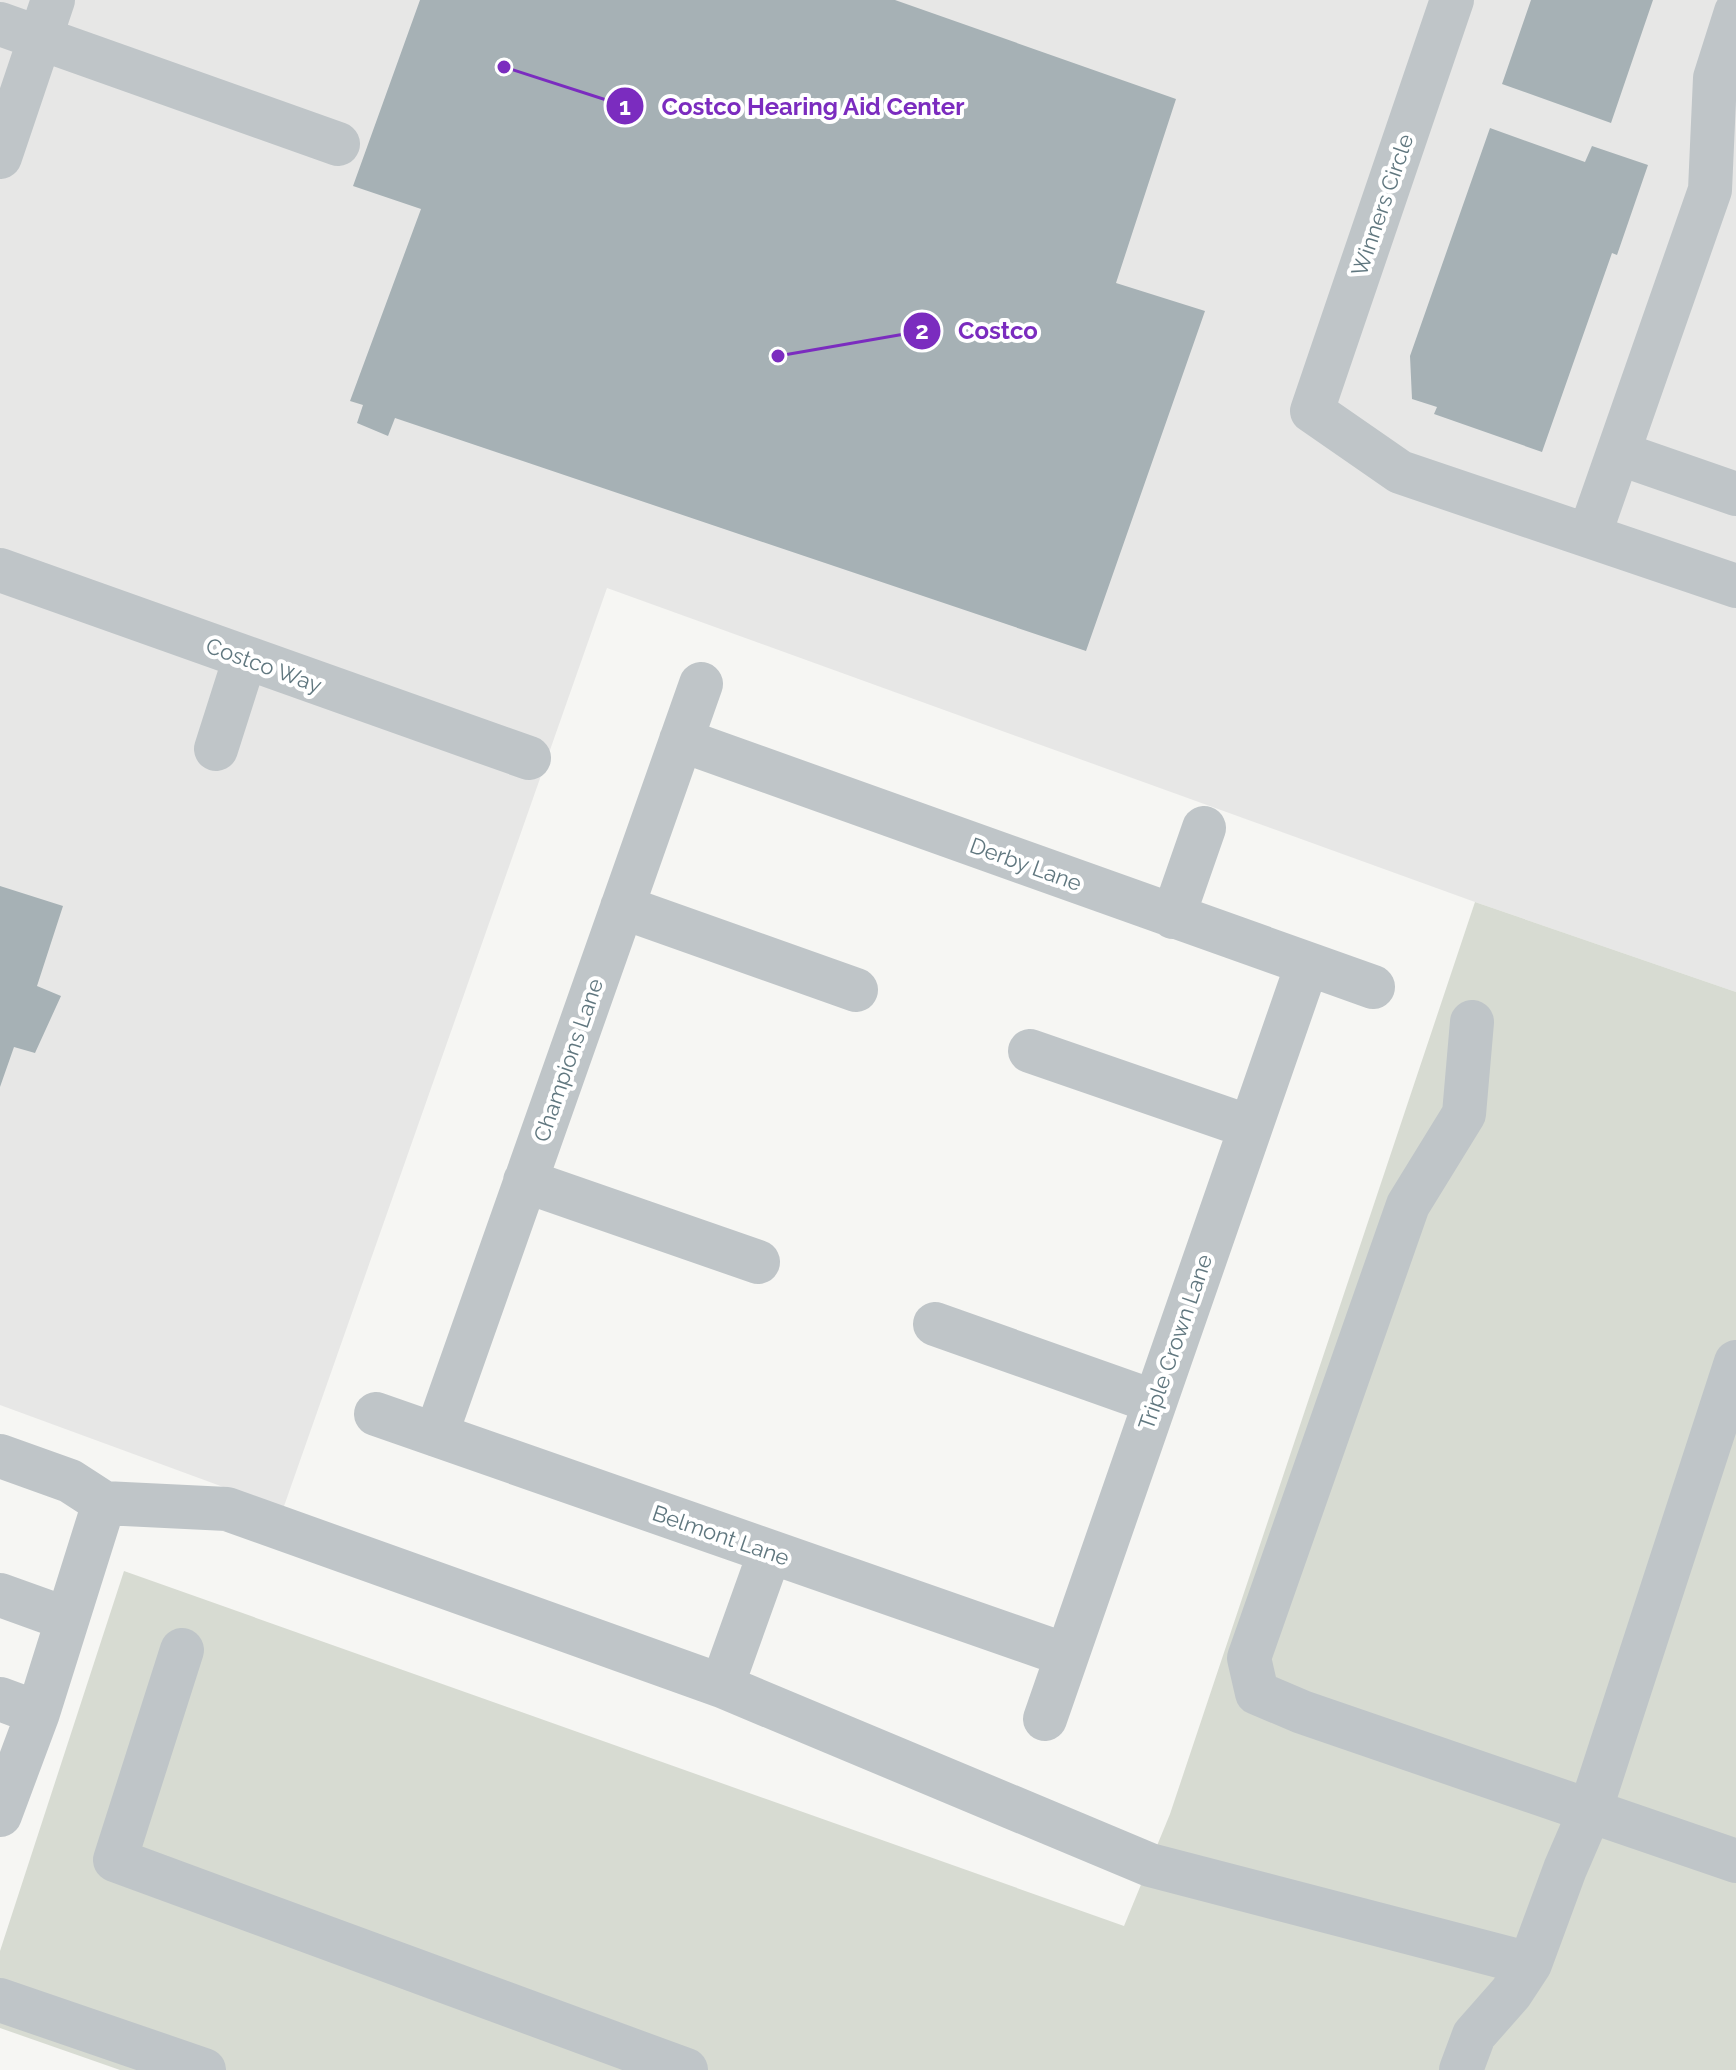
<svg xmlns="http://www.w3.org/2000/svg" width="1736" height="2070" font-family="Raleway,sans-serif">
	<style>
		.built { fill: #e7e7e6 }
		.grass { fill: #d7dbd2 }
		.building { fill: #a6b1b5 }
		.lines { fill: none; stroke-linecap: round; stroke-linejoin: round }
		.minor { stroke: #bfc5c8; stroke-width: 44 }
		.labels { text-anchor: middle; stroke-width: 8; stroke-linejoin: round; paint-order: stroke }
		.street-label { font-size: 22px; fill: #60777f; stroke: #fff }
		.leader { fill: none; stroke: #7b2cbf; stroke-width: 3 }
		.callout-dot { fill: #7b2cbf; stroke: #fff; stroke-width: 3 }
		.mark-label { font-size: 24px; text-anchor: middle; font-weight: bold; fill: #fff }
		.callout-label { font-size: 24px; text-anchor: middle; font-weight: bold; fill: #7b2cbf; stroke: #fff; stroke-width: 8; stroke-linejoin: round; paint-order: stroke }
	</style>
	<rect width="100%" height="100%" fill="#f6f6f3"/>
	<path class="built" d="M0,0H1736V992L1475,902L607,588L283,1509L0,1405Z"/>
	<path class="grass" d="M1475,902L1736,992V2070H120L0,2028V1951L124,1571L1124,1926L1170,1814Z"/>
	<path class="building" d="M420,0H895L1176,99L1116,283L1205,311L1086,651L395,418L388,436L357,423L363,405L350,401L421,209L353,186Z
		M1531,0H1653L1611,123L1502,84Z
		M1490,128L1585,162L1592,146L1648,165L1617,255L1612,253L1542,452L1434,414L1437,407L1412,399L1410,356Z
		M0,886L63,906L37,986L61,996L35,1053L14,1047L0,1087Z"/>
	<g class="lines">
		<path class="minor" d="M1452,0L1312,411L1400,472L1736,586
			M0,24L338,144
			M0,157L53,0
			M1618,453L1736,494
			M1589,536L1710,190L1715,78L1736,12
			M0,570L529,758
			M681,740L1373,987
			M216,749L245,658
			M622,907L856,990
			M1173,917L1204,828
			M1472,1022L1464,1114L1408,1205L1249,1658L1257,1693L1302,1712L1736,1861
			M1030,1051L1250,1127
			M525,1181L758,1262
			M935,1324L1155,1402
			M376,1414L1066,1655
			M436,1435L701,684
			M0,1456L70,1481L104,1503L227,1509L722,1686L1150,1865L1530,1964L1511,1993L1474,2035L1461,2070
			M0,1595L67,1619
			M182,1650L115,1860L686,2070
			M722,1686L770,1552
			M0,1699L38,1713
			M1045,1719L1307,965
			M0,1815L38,1713L104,1503
			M1530,1964L1565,1869L1590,1811L1736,1362
			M0,2000L204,2070"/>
	</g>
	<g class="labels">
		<g class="street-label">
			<text transform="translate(1382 205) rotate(-71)" y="8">Winners Circle</text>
			<text transform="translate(264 665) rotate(20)" y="8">Costco Way</text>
			<text transform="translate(1026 864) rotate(20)" y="8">Derby Lane</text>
			<text transform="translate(568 1060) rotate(-71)" y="8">Champions Lane</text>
			<text transform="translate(1175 1342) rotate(-71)" y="8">Triple Crown Lane</text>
			<text transform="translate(721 1535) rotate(19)" y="8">Belmont Lane</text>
		</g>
	</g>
	<path class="leader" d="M504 67L625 106M778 356L922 331"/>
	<g class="callout-dot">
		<circle cx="504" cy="67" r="8"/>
		<circle cx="778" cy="356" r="8"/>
		<circle cx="625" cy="106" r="20"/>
		<circle cx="922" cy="331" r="20"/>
	</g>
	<g class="mark-label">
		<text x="625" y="115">1</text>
		<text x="922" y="339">2</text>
	</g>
	<g class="callout-label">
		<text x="813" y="115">Costco Hearing Aid Center</text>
		<text x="998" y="339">Costco</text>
	</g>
</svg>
